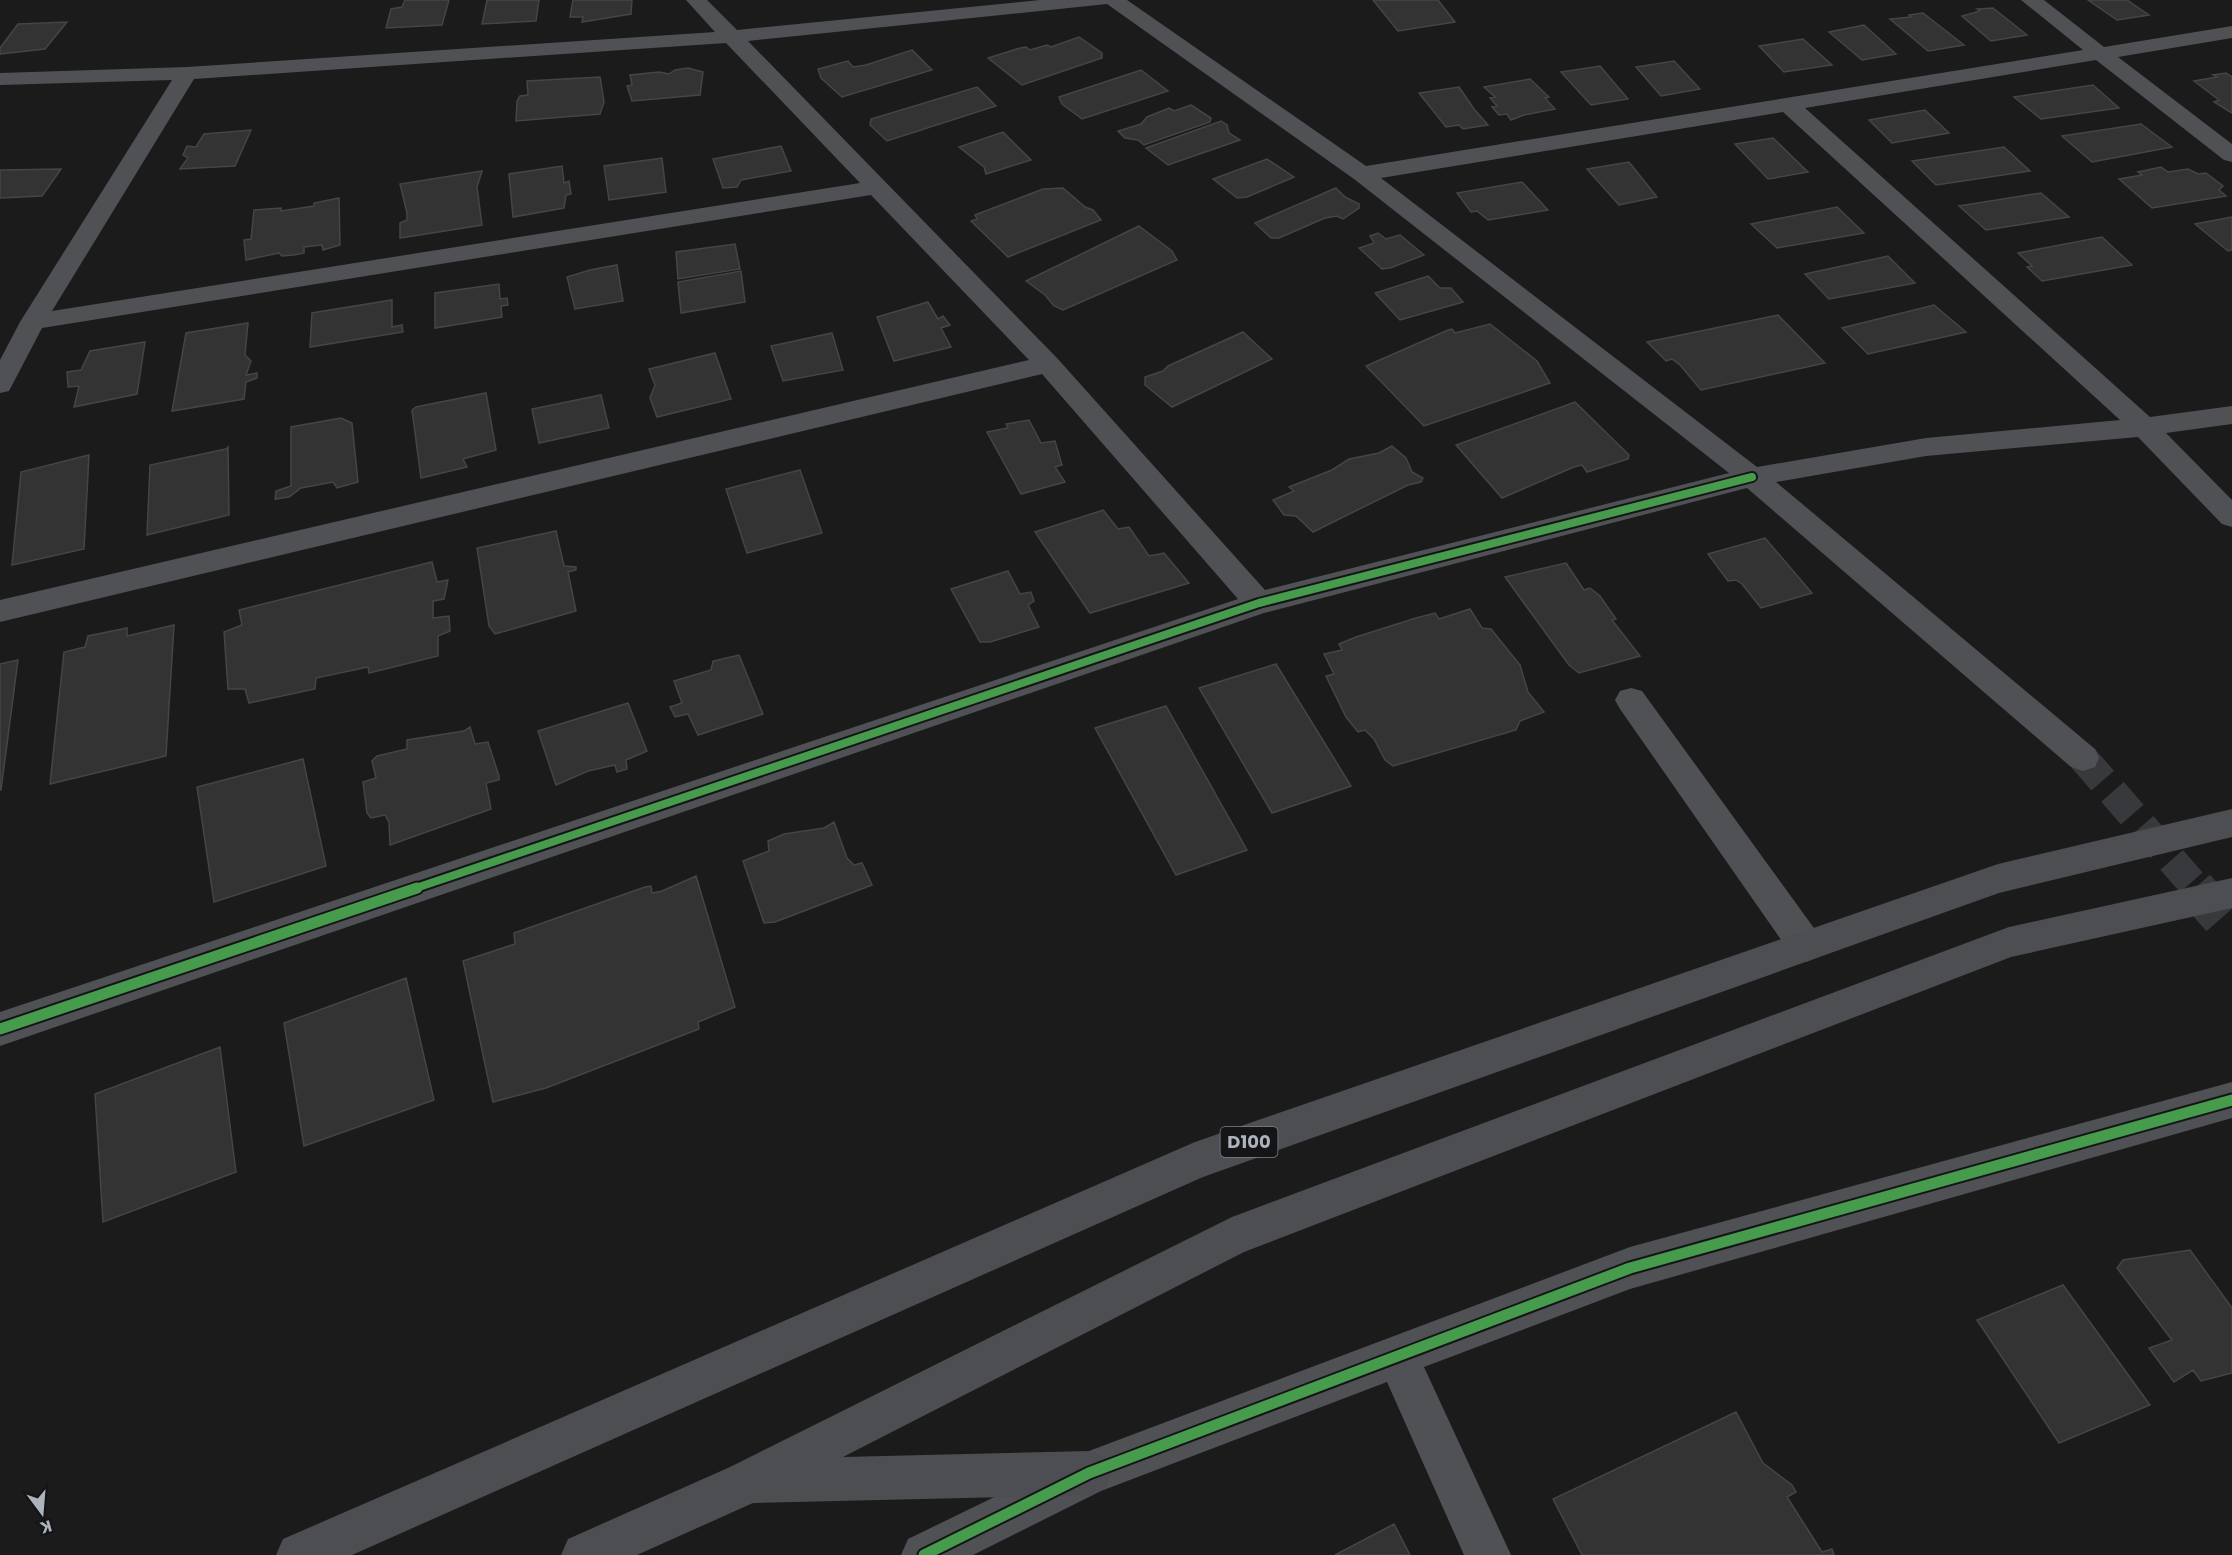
<svg xmlns="http://www.w3.org/2000/svg" width="2232" height="1555" font-family="Poppins,sans-serif">
	<style>
		.building { fill: #333334; stroke: #444548; stroke-width: 1.5 }
		.lines { fill: none; stroke-linecap: round; stroke-linejoin: round }
		.street-tunnel-far1 { stroke: #38393c; stroke-width: 30; stroke-dasharray: 30 15; stroke-linecap: butt }
		.street-tunnel { stroke: #38393c; stroke-width: 40; stroke-dasharray: 40 20; stroke-linecap: butt }
		.street { fill: #4f5155; fill-rule: evenodd }
		.highway { fill: #4d4e51; fill-rule: evenodd }
		.cycleway-far1-casing { stroke: #151518; stroke-width: 12 }
		.cycleway-casing { stroke: #151518; stroke-width: 15 }
		.cycleway-far1 { stroke: #469c4c; stroke-width: 8 }
		.cycleway { stroke: #469c4c; stroke-width: 11 }
		.labels { text-anchor: middle; stroke-width: 4.5; stroke-linejoin: round; paint-order: stroke }
		.shield { fill: #151518; stroke: #7f848b; stroke-width: 1.5 }
		.shield-label { font-size: 18px; font-weight: bold; fill: #adb3bc }
	</style>
	<rect width="100%" height="100%" fill="#1b1b1c"/>
	<path class="building" d="M405,0H449L442,25L386,28L391,9L402,7Z
		M487,0H539L536,21L482,24Z
		M573,0H632L631,14L582,22L583,17H570Z
		M1373,0H1438L1455,22L1398,31Z
		M2088,0H2127L2149,15L2117,20Z
		M1993,8L2027,35L1991,41L1962,16L1980,11L1977,9Z
		M1923,13L1964,45L1928,51L1890,19L1911,17L1909,15Z
		M67,22L45,49L0,54V48L18,24Z
		M1864,25L1896,54L1862,60L1829,32Z
		M1079,37L1102,53V58L1022,85L988,58L1020,48L1026,47L1030,50L1047,45L1051,47Z
		M1803,39L1832,65L1784,72L1759,46Z
		M912,50L932,70L842,97L821,78L818,69L848,61L853,67L866,65Z
		M1674,61L1700,89L1661,96L1636,67Z
		M1600,66L1628,99L1591,105L1561,72Z
		M688,68L703,72L700,95L632,101L627,86L632,85L630,75L659,72L669,74L675,70Z
		M1141,70L1168,91L1082,119L1062,104L1059,97Z
		M2226,73L2232,77V113L2214,102L2219,100L2194,81L2217,77L2213,75Z
		M600,77L604,102L600,114L516,121L517,101L520,96L528,95L527,81Z
		M1530,79L1549,97L1545,98L1555,109L1524,115L1511,120L1507,114L1499,115L1492,107L1497,106L1490,98L1495,97L1484,87Z
		M2093,85L2119,108L2041,119L2014,97Z
		M977,87L996,106L887,141L870,125L871,119Z
		M1459,87L1474,109L1488,125L1463,129L1459,125L1446,127L1419,93Z
		M1191,105L1211,118L1210,122L1144,145L1138,140L1125,138L1118,131L1141,124L1147,117L1169,108L1174,111Z
		M1925,110L1949,133L1892,143L1869,120Z
		M1221,121L1227,125L1229,133L1240,140L1168,165L1146,148Z
		M2141,124L2172,147L2092,162L2062,136Z
		M251,130L235,166L180,169L188,158L183,155L187,146L196,147L204,134Z
		M1003,132L1031,160L986,174L984,167L959,147Z
		M1773,138L1808,172L1768,179L1735,144Z
		M781,146L791,171L741,180L737,187L723,188L713,159Z
		M2004,147L2030,171L1936,185L1912,161Z
		M662,158L666,192L609,200L604,166Z
		M1267,159L1294,177L1247,197L1237,198L1213,179Z
		M1629,162L1657,197L1619,205L1587,169Z
		M562,166L564,183L569,181L571,194L566,195L564,208L513,217L509,174Z
		M2161,167L2168,172L2188,169L2198,174L2206,173L2223,186L2219,190L2226,196L2152,208L2119,179L2142,175L2138,172Z
		M61,169L42,196L0,198V170Z
		M482,171L477,187L482,225L400,238V223L407,220V213L400,184Z
		M1522,182L1548,210L1488,220L1477,211L1471,212L1457,193Z
		M1063,188L1085,207L1093,210L1101,220L1008,257L971,221L977,219L975,215L1043,189Z
		M1336,188L1345,197L1359,204V208L1343,219L1337,216L1325,218L1279,238H1271L1255,223Z
		M2041,193L2069,217L1986,230L1959,206Z
		M339,198L340,245L323,250L322,245L304,247V253L294,255L282,256L279,253L246,260L244,240L251,239L254,210L281,208V211L314,206V203Z
		M1837,207L1864,233L1777,248L1751,224Z
		M2232,217V250L2228,251L2195,224Z
		M1139,226L1172,251L1177,260L1063,310L1054,306L1045,295L1026,281Z
		M1378,233L1386,239L1400,235L1424,255L1390,268L1382,269L1359,248L1374,243L1370,236Z
		M2102,237L2132,265L2042,281L2027,267L2032,266L2018,253Z
		M735,244L740,269L678,279L676,252Z
		M1888,256L1915,283L1829,299L1805,274Z
		M617,265L623,301L575,309L567,277L590,270Z
		M741,271L745,302L681,313L678,282Z
		M1428,276L1440,288H1451L1463,302L1400,320L1375,293Z
		M499,284L500,299L507,298L508,305L501,306L502,317L435,328V293Z
		M392,300V327L402,325L403,332L310,347L312,313Z
		M928,302L938,319L943,316L950,325L941,328L951,347L894,361L877,317Z
		M1934,305L1966,332L1868,354L1842,328Z
		M1778,315L1825,363L1701,390L1680,365L1672,359L1666,361L1647,342Z
		M248,323L245,355L251,361L246,375L257,373V378L246,382L244,399L172,411L186,333Z
		M1490,324L1537,361L1550,383L1424,426L1366,366L1448,330L1452,329L1455,333Z
		M1243,332L1272,359L1172,407L1145,385V377L1163,371L1168,366Z
		M832,333L843,370L783,381L771,346Z
		M145,342L137,394L74,407L79,386L68,387L67,372L81,370L90,351Z
		M715,353L731,399L657,417L650,398L655,385L649,369Z
		M486,393L496,450L463,459L467,467L421,478L412,410L416,407Z
		M601,395L609,428L539,443L532,409Z
		M1575,402L1629,455L1628,459L1587,472L1582,465L1574,467L1502,498L1456,445Z
		M341,418L352,423L358,482L337,488L333,482L301,488L289,497L275,499L276,491L291,486V427Z
		M1029,420L1041,443L1055,441L1062,465L1055,467L1065,482L1021,494L987,432L1008,428L1006,424Z
		M1392,446L1406,458L1412,472L1423,478L1421,482L1408,485L1313,532L1296,516L1284,515L1273,500L1294,491L1289,487L1332,470L1349,459L1379,453Z
		M228,447L229,515L147,535L150,465L226,449Z
		M89,455L84,549L12,565L21,472Z
		M800,470L822,533L747,553L726,489Z
		M1103,510L1118,529L1129,527L1149,556L1164,553L1189,583L1090,613L1035,532Z
		M556,531L564,566L576,567V570L568,572L576,611L495,634L489,626L477,548Z
		M1765,538L1812,593L1761,608L1742,584L1736,580L1728,581L1708,554Z
		M432,562L437,582L448,580L444,599L433,601V618L449,616L450,631L438,636V656L369,673L368,667L316,678L315,689L249,703L245,689H228L224,632L242,625L239,610Z
		M1566,563L1584,590L1590,588L1600,596L1616,619L1612,620L1640,656L1579,673L1569,665L1505,577Z
		M1008,571L1020,594L1031,592L1034,601L1028,605L1039,627L990,642H980L951,589Z
		M1470,609L1482,628L1491,629L1520,665L1528,692L1544,712L1520,721L1516,730L1393,766L1385,760L1374,739L1365,730L1358,732L1346,717L1326,676L1334,674L1324,654L1342,650L1339,644L1356,637L1416,618L1435,613L1439,619Z
		M174,625L166,756L50,784L64,652L85,647L88,636L127,628V636Z
		M739,655L763,714L698,735L688,714L675,717L670,707L682,703L674,681L711,670L713,661Z
		M18,660L1,790H0V664Z
		M1276,664L1351,786L1272,813L1199,688Z
		M628,703L647,751L626,760L627,769L617,772L615,765L588,771L556,785L538,731Z
		M1166,706L1247,850L1176,875L1095,728Z
		M470,727L475,744L488,742L499,776V780L486,783L491,809L390,845L389,822L385,815L371,818L367,813L363,782L376,778L372,761L377,756L407,749V740L464,731Z
		M303,759L326,866L214,902L197,787Z
		M834,822L847,858L854,865L862,863L872,885L775,922L764,923L743,861L769,851L768,841L784,834L824,828Z
		M696,876L735,1007L698,1022L699,1029L546,1088L493,1102L463,961L515,944L514,933L645,887L651,886L652,893L662,891Z
		M406,978L434,1100L304,1146L284,1023Z
		M220,1047L236,1172L103,1222L95,1094Z
		M2190,1250L2232,1308V1373L2201,1381L2193,1370L2174,1382L2149,1348L2172,1340L2117,1268L2123,1260Z
		M2063,1285L2150,1405L2059,1443L1977,1320Z
		M1736,1412L1763,1463L1792,1485L1796,1492L1787,1497L1822,1552L1832,1549L1834,1555H1582L1553,1499Z
		M1394,1524L1410,1555H1335Z"/>
	<g class="lines">
		<path class="street-tunnel-far1" d="M2083,758L2197,889"/>
		<path class="street-tunnel" d="M2195,888L2232,930"/>
		<path class="street" d="M686,0H707L737,30L1040,0H1127L1366,166L2083,50L2021,0H2044L2104,47L2232,26V38L2118,57L2232,144V162L2224,160L2096,60L1805,108L2150,417L2232,406V424L2166,433L2232,500V527L2222,524L2138,437L1926,456L1776,482L2095,749L2099,758L2095,767L2083,771L2071,767L1747,488L1264,613L0,1046V1012L1238,599L1042,374L0,622V600L1029,360L871,195L42,328L9,391L0,393V360L20,322L172,80L0,85V73L187,67L715,32ZM1107,4L1354,179L1729,473L1265,590L1057,358L748,41ZM726,43L860,183L52,311L194,79ZM1783,112L2120,420L1926,438L1757,467L1381,178Z
			M1631,688L1642,691L1819,935L1824,946L1819,957L1806,962L1793,957L1620,709L1615,700L1620,691Z
			M2232,1082V1118L1630,1289L1424,1367L1511,1555H1464L1387,1382L1101,1491L973,1555H901L908,1539L1089,1451L1630,1247Z"/>
		<path class="highway" d="M2232,809V837L1999,893L1203,1177L352,1555H276L283,1539L1195,1142L1998,864Z
			M2232,878V908L2011,957L1244,1252L843,1457L1089,1451L1105,1457L1111,1473L1105,1489L1089,1495L753,1503L637,1555H561L568,1539L730,1467L1232,1217L2009,927Z"/>
		<g class="cycleway-far1-casing">
			<path id="cycleway-far1" d="M413,889L1259,603L1752,477"/>
		</g>
		<g class="cycleway-casing">
			<path id="cycleway" d="M0,1029L417,888
				M924,1555L1089,1473L1630,1268L2232,1100"/>
		</g>
		<use href="#cycleway-far1" class="cycleway-far1"/>
		<use href="#cycleway" class="cycleway"/>
	</g>
	<g class="labels">
		<rect class="shield" x="1220.5" y="1127" width="57" height="30" rx="4.5"/>
		<g class="shield-label">
			<text x="1249" y="1148">D100</text>
		</g>
	</g>
	<g transform="translate(42 1513) rotate(164)" stroke="#151518" stroke-width="4.5" paint-order="stroke">
	<path d="M0-4.5L10 22L0 15L-10 22Z" fill="#adb3bc"/>
	<text y="-9" font-size="16" font-weight="bold" text-anchor="middle" fill="#adb3bc">K</text>
	</g>
</svg>
